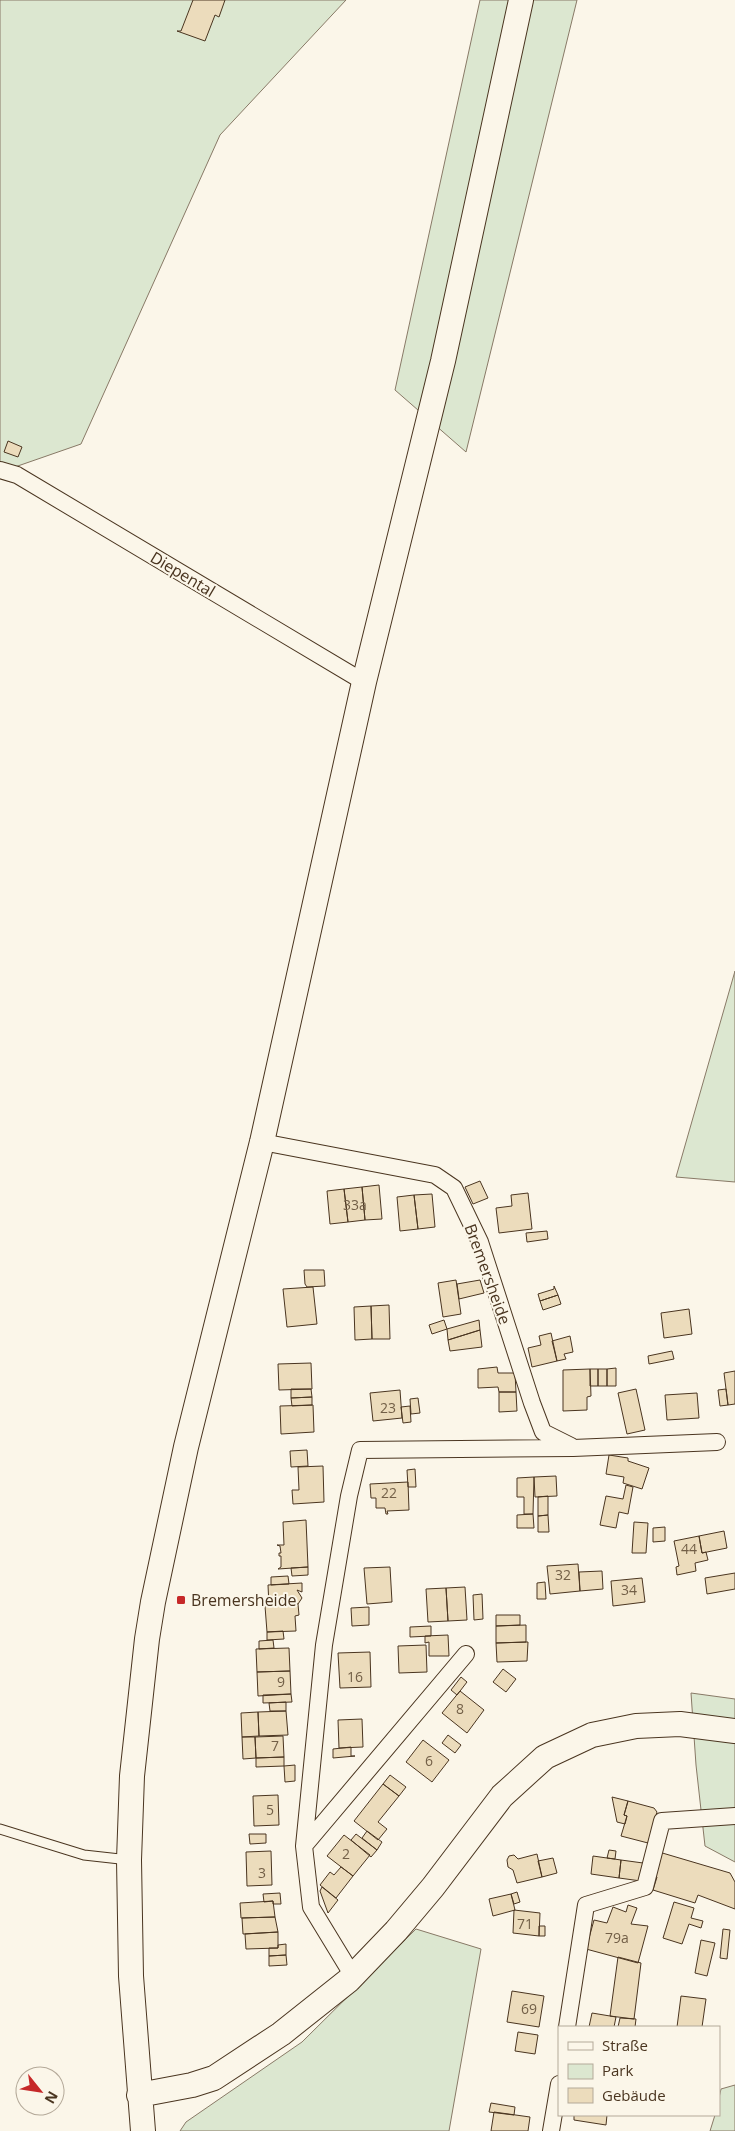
<svg xmlns="http://www.w3.org/2000/svg" width="735" height="2131" font-family="'Open Sans',sans-serif">
	<style>
		.green { fill: #dce7d0; stroke: #887966 }
		.building { fill: #ecdcbc; stroke: #4a3520 }
		.lines { fill: none; stroke-linecap: round; stroke-linejoin: round }
		.lane-casing { stroke: #4a3520; stroke-width: 11 }
		.street-casing { stroke: #4a3520; stroke-width: 18 }
		.secondary-casing { stroke: #4a3520; stroke-width: 26 }
		.lane { stroke: #fbf6e9; stroke-width: 9 }
		.street { stroke: #fbf6e9; stroke-width: 16 }
		.secondary { stroke: #fbf6e9; stroke-width: 24 }
		.poi-dot { fill: #c62828; stroke: #fbf6e9; stroke-width: 2 }
		.labels { text-anchor: middle; stroke-width: 4; stroke-linejoin: round; paint-order: stroke }
		.number-label { font-size: 14px; fill: #725f47 }
		.street-label { font-size: 16px; fill: #4a3520; stroke: #fbf6e9 }
		.poi-label { font-size: 16px; fill: #4a3520; stroke: #fbf6e9; text-anchor: start }
	</style>
	<rect width="100%" height="100%" fill="#fbf6e9"/>
	<path class="green" d="M0,0H346L220,135L81,444L12,468L0,463Z
		M480,0H577L466,452L395,390Z
		M735,971V1182L676,1177Z
		M691,1693L735,1699V1862L705,1846L696,1765Z
		M416,1929L481,1949L449,2131H180L186,2122L302,2042Z
		M735,2085V2131H710L715,2115H719V2098L721,2089Z"/>
	<path class="building" d="M193,0H225L219,17L215,15L205,41L177,31H181Z
		M8,441L22,447L18,457L4,452Z
		M480,1181L488,1198L473,1204L465,1187Z
		M379,1185L382,1219L365,1220L362,1187Z
		M362,1187L365,1220L348,1222L344,1189Z
		M344,1189L348,1222L330,1224L327,1191Z
		M528,1193L532,1229L499,1233L496,1208L512,1206L511,1195Z
		M432,1194L435,1227L418,1229L414,1195Z
		M414,1195L418,1229L400,1231L397,1197Z
		M547,1231L548,1239L527,1242L526,1233Z
		M304,1270H324L325,1286L307,1287L305,1284Z
		M456,1280L461,1314L443,1317L438,1283Z
		M480,1280L484,1293L459,1299L457,1284Z
		M554,1286L558,1295L540,1301L538,1294L554,1289Z
		M313,1287L317,1324L287,1327L283,1289Z
		M558,1295L561,1304L543,1310L540,1301Z
		M389,1305L390,1339H372L371,1306Z
		M371,1306L372,1339L355,1340L354,1307Z
		M689,1309L692,1334L664,1338L661,1313Z
		M444,1320L447,1329L432,1334L429,1325Z
		M479,1320L480,1330L448,1340L447,1329Z
		M480,1330L482,1347L450,1351L448,1340Z
		M551,1333L557,1361L532,1367L528,1348L541,1345L539,1336Z
		M570,1336L573,1352L564,1354L566,1359L557,1361L552,1341Z
		M672,1351L674,1359L649,1364L648,1356Z
		M311,1363L312,1389L279,1390L278,1364Z
		M497,1367L498,1373H515L516,1392H499L498,1387L478,1388V1369Z
		M616,1368V1386H607V1369Z
		M590,1369L591,1396L587,1397V1410L563,1411V1370Z
		M590,1369H598V1386H590Z
		M598,1369H607V1386H598Z
		M735,1371V1404L728,1405L724,1373Z
		M291,1389H311L312,1397L291,1398Z
		M636,1389L645,1430L627,1434L618,1393Z
		M726,1389L728,1405L720,1406L718,1390Z
		M400,1390L402,1418L373,1421L370,1393Z
		M499,1392H516L517,1411L499,1412Z
		M697,1393L699,1418L667,1420L665,1395Z
		M312,1397V1405L292,1406L291,1398Z
		M418,1398L420,1413L411,1414L410,1399Z
		M313,1405L314,1432L281,1434L280,1406Z
		M410,1406L411,1422L403,1423L401,1407Z
		M307,1450L308,1466L291,1467L290,1451Z
		M609,1455L628,1458V1461L649,1468L642,1489L623,1483L624,1477L606,1474Z
		M323,1466L324,1502L293,1504L292,1490H299L298,1467Z
		M415,1469L416,1487H408L407,1470Z
		M556,1476L557,1496L535,1497L534,1477Z
		M534,1477L533,1514H524V1497H517V1478Z
		M408,1482L409,1510L387,1511L388,1514H386L385,1508H376V1498H371L370,1484Z
		M626,1485L633,1487L628,1514L619,1512L616,1528L600,1525L606,1496L623,1499Z
		M548,1496V1515L538,1516V1497Z
		M533,1514L534,1528H517V1515Z
		M548,1515L549,1532H538V1516Z
		M306,1520L308,1567L278,1569L281,1567V1556H279V1553H281L280,1546L277,1545H284L283,1522Z
		M634,1522L648,1523L646,1553H632Z
		M665,1527V1541L653,1542V1528Z
		M724,1531L727,1548L702,1553L699,1536Z
		M699,1536L702,1553L706,1552L708,1560L695,1563L696,1571L677,1575L676,1567L679,1566L674,1541Z
		M578,1564L580,1591L550,1594L547,1566Z
		M308,1567V1575L292,1576L291,1568Z
		M390,1567L392,1602L367,1604L364,1568Z
		M602,1571L603,1589L580,1591L579,1572Z
		M735,1573V1589L707,1594L705,1578Z
		M288,1576L289,1584L271,1585V1577Z
		M642,1578L645,1602L613,1606L611,1581Z
		M545,1582L546,1599H537V1583Z
		M302,1583V1592L297,1590L302,1598L298,1604L269,1606L268,1585Z
		M465,1587L467,1620L448,1621L446,1588Z
		M446,1588L448,1621L428,1622L426,1589Z
		M482,1594L483,1619L474,1620L473,1595Z
		M298,1604L299,1615L295,1616L296,1631L267,1632L265,1606Z
		M369,1607V1625L352,1626L351,1608Z
		M496,1615H520V1625L496,1626Z
		M526,1625V1642L496,1643V1626Z
		M431,1626V1636L410,1637V1627Z
		M283,1631L284,1639L267,1640V1632Z
		M448,1635L449,1656H429V1642L425,1643V1636Z
		M273,1640L274,1648L259,1649V1641Z
		M528,1642L527,1661L497,1662L496,1643Z
		M426,1645L427,1672L399,1673L398,1646Z
		M289,1648L290,1671L257,1672L256,1649Z
		M370,1652L371,1687L340,1688L338,1653Z
		M503,1669L516,1679L506,1692L493,1682Z
		M290,1671L291,1694L258,1696L257,1672Z
		M461,1677L467,1682L457,1695L451,1690Z
		M460,1691L484,1710L467,1733L442,1713Z
		M291,1694L292,1702L263,1703V1695Z
		M286,1702V1711H270L269,1703Z
		M286,1711L288,1735L259,1736L258,1712Z
		M258,1712L259,1736L242,1737L241,1713Z
		M362,1719L363,1747L339,1748L338,1720Z
		M448,1735L461,1745L455,1753L442,1743Z
		M283,1736L284,1757L256,1758L255,1737Z
		M242,1737H255L256,1758L243,1759Z
		M423,1740L449,1760L432,1782L406,1762Z
		M351,1747V1756H355L333,1758V1749Z
		M284,1757V1766L256,1767V1758Z
		M295,1765V1781L285,1782L284,1766Z
		M390,1775L406,1787L399,1796L383,1784Z
		M383,1784L399,1796L378,1822L387,1829L378,1840L354,1821Z
		M278,1795L279,1825L254,1826L253,1796Z
		M612,1797L628,1801L624,1815L627,1816L625,1824L617,1822Z
		M628,1801L654,1808L657,1812L648,1843L621,1836L627,1816L624,1815Z
		M367,1831L382,1842L377,1850L362,1838Z
		M249,1834H266V1843L250,1844Z
		M356,1834L377,1850L371,1857L351,1840Z
		M344,1835L370,1855L353,1876L327,1856Z
		M609,1850L616,1851L615,1859L607,1858Z
		M271,1851L272,1885L247,1886L246,1852Z
		M659,1852L730,1873L735,1882V1909L698,1895L695,1903L653,1890L657,1877L652,1875Z
		M537,1854L542,1877L517,1883L513,1870L508,1867L507,1860L509,1856L514,1855L518,1859Z
		M593,1856L621,1860L619,1878L591,1874Z
		M553,1858L557,1873L542,1877L538,1861Z
		M621,1860L643,1863L641,1881L619,1878Z
		M341,1867L353,1876L336,1898L320,1885L330,1872L334,1875Z
		M322,1887L338,1900L328,1913L320,1891Z
		M517,1892L520,1902L514,1904L511,1894Z
		M280,1893L281,1904H273V1901L264,1902L263,1894Z
		M511,1894L515,1910L493,1916L489,1899Z
		M273,1901L275,1917L241,1918L240,1903Z
		M674,1902L694,1908L691,1918L703,1921L701,1928L689,1924L682,1944L663,1938Z
		M628,1905L637,1908L631,1924L648,1926L638,1963L586,1949L594,1920L607,1923L613,1907L626,1912Z
		M514,1910L540,1913L539,1936L513,1933Z
		M275,1917L278,1932L243,1934L242,1918Z
		M539,1926H545V1936H539Z
		M723,1929L730,1930L727,1959L720,1958Z
		M278,1932V1948L246,1949L245,1934Z
		M701,1940L715,1943L707,1976L695,1973Z
		M286,1944V1955L269,1956V1948H278V1945Z
		M286,1955L287,1965L269,1966V1956Z
		M618,1957L641,1963L634,2019L610,2016Z
		M512,1991L544,1996L539,2027L507,2022Z
		M681,1996L706,1999L702,2027H677Z
		M592,2013L616,2017L614,2027H589Z
		M620,2018L636,2019L635,2027H618Z
		M518,2032L538,2035L535,2054L515,2051Z
		M491,2103L515,2107L514,2115L489,2112Z
		M494,2112L530,2117L528,2131H491Z
		M574,2115H607L606,2125L574,2120Z"/>
	<g class="lines">
		<g class="lane-casing">
			<path id="lane" d="M0,1829L84,1855L129,1860"/>
		</g>
		<g class="street-casing">
			<path id="street" d="M0,470L17,475L364,682
				M262,1142L435,1175L454,1188L480,1242L532,1403L543,1432L571,1446
				M304,1846L466,1654
				M353,1976L311,1907L304,1846L324,1645L349,1496L360,1450L573,1448L717,1442
				M567,2027L586,1905L645,1887L662,1821L735,1816
				M551,2131L559,2084"/>
		</g>
		<g class="secondary-casing">
			<path id="secondary" d="M139,2095L192,2085L214,2078L281,2034L349,1980L396,1931L433,1887L502,1796L545,1757L592,1735L636,1726L680,1724L735,1731
				M143,2131L131,1976L129,1860L132,1776L147,1639L153,1602L186,1447L262,1142L364,682L443,361L521,0"/>
		</g>
		<use href="#lane" class="lane"/>
		<use href="#street" class="street"/>
		<use href="#secondary" class="secondary"/>
	</g>
	<rect class="poi-dot" x="176" y="1595" width="10" height="10" rx="2.5"/>
	<g class="labels">
		<g class="number-label">
			<text x="355" y="1210">33a</text>
			<text x="388" y="1413">23</text>
			<text x="389" y="1498">22</text>
			<text x="689" y="1554">44</text>
			<text x="563" y="1580">32</text>
			<text x="629" y="1595">34</text>
			<text x="355" y="1682">16</text>
			<text x="281" y="1687">9</text>
			<text x="460" y="1714">8</text>
			<text x="275" y="1751">7</text>
			<text x="429" y="1766">6</text>
			<text x="270" y="1815">5</text>
			<text x="346" y="1859">2</text>
			<text x="262" y="1878">3</text>
			<text x="525" y="1929">71</text>
			<text x="617" y="1943">79a</text>
			<text x="529" y="2014">69</text>
		</g>
		<g class="street-label">
			<text transform="translate(183 574) rotate(31)" y="6">Diepental</text>
			<text transform="translate(488 1274) rotate(70)" y="6">Bremersheide</text>
		</g>
		<g class="poi-label">
			<text x="191" y="1606">Bremersheide</text>
		</g>
	</g>
	<rect x="558" y="2026" width="162" height="90" fill="#fbf6e9" stroke="#b4a999"/>
	<rect x="568" y="2042" width="25" height="8" fill="#fbf6e9" stroke="#b4a999"/>
	<text x="602" y="2051" font-size="15" fill="#4a3520">Straße</text>
	<rect x="568" y="2064" width="25" height="15" fill="#dce7d0" stroke="#b4a999"/>
	<text x="602" y="2076" font-size="15" fill="#4a3520">Park</text>
	<rect x="568" y="2088" width="25" height="15" fill="#ecdcbc" stroke="#b4a999"/>
	<text x="602" y="2101" font-size="15" fill="#4a3520">Gebäude</text>
	<g transform="translate(40 2091) rotate(120)"><circle r="24" fill="#fbf6e9" stroke="#b4a999"/>
	<path d="M0-4L9 19L0 12L-9 19Z" fill="#c62828"/>
	<text y="-8" font-size="14" font-weight="bold" text-anchor="middle" fill="#4a3520">N</text>
	</g>
</svg>
